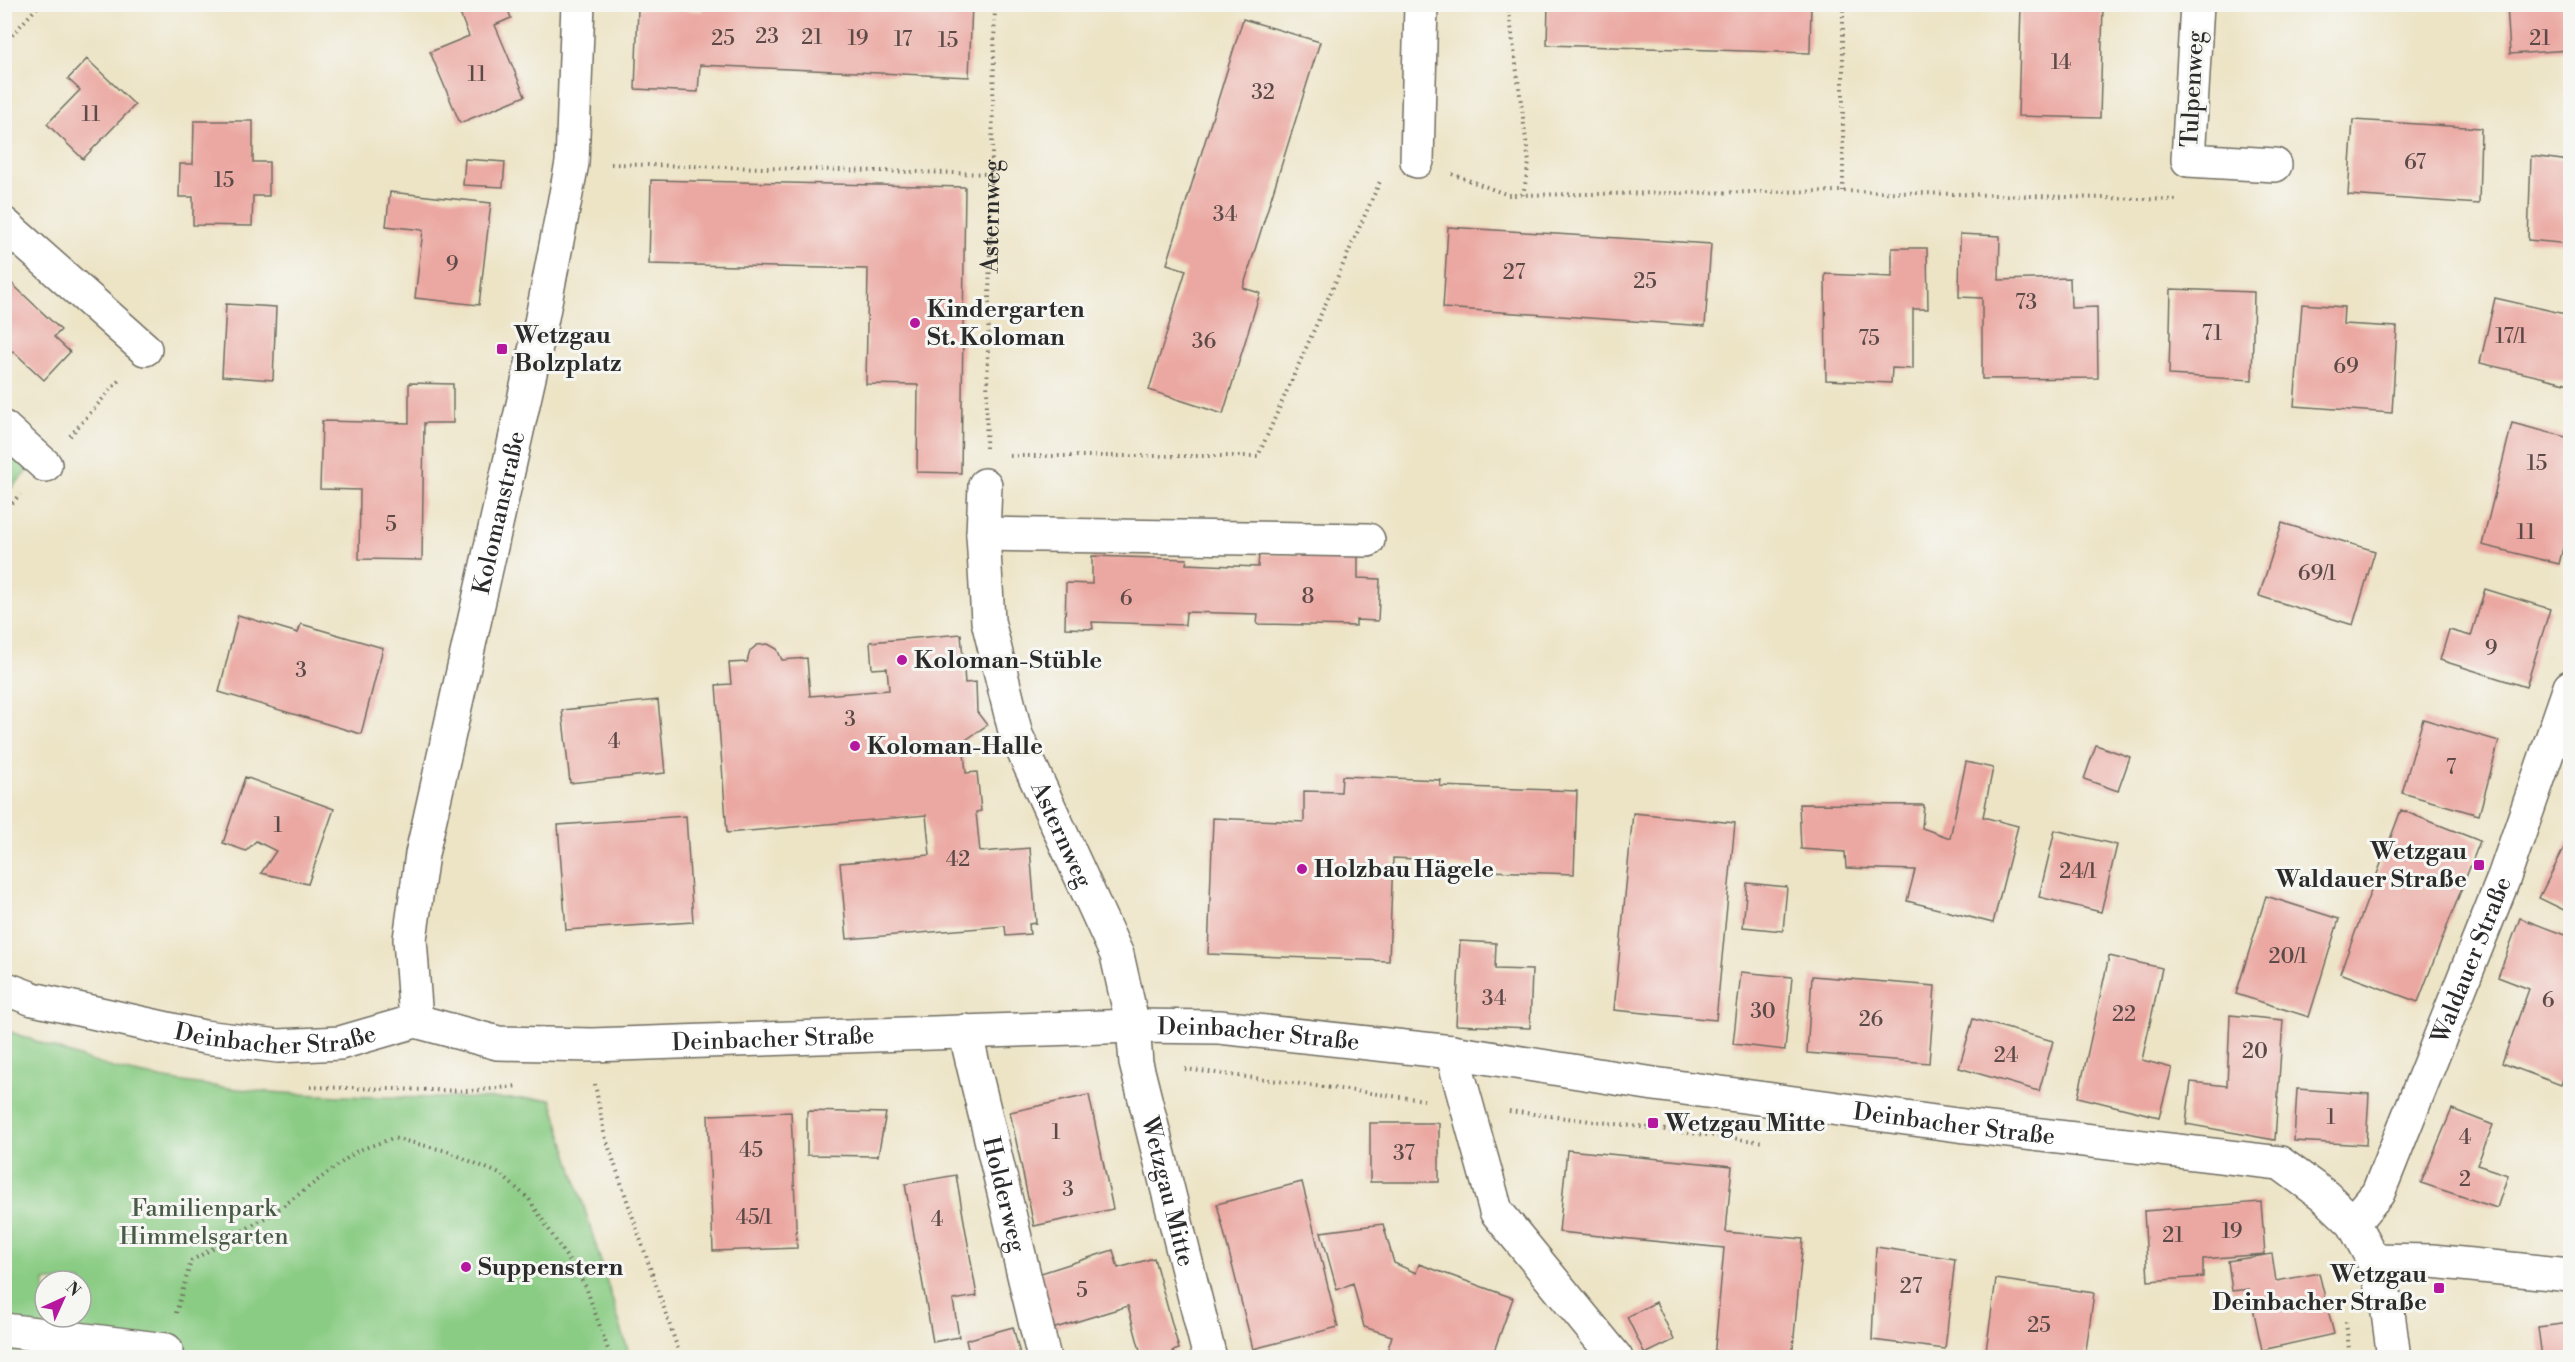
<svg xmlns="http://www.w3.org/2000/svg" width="2575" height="1362" font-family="'Libre Bodoni',serif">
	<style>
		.green { fill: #8acc84; stroke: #5a7c58; stroke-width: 1.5; fill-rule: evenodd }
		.building { fill: #eba7a1 }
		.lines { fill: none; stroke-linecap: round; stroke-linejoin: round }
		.minor-casing { stroke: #6f6c61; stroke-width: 36 }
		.path { stroke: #6f6c61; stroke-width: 4; stroke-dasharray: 1.5 4.5; stroke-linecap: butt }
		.minor { stroke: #fff; stroke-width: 33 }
		.poi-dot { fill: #b5179e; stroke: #f6f6f2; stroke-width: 2 }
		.labels { text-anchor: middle; stroke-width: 6; stroke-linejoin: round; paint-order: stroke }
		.number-label { font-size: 21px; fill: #5b4a48 }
		.street-label { font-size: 24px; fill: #2b2b2b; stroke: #f6f6f2 }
		.poi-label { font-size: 24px; font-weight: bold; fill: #2b2b2b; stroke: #f6f6f2; text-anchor: start }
		.park-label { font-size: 24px; fill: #485b46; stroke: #f6f6f2 }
	</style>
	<rect width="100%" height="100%" fill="#f6f6f2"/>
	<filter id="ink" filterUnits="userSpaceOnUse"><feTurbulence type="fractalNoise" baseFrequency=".0167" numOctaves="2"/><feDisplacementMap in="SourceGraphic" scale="12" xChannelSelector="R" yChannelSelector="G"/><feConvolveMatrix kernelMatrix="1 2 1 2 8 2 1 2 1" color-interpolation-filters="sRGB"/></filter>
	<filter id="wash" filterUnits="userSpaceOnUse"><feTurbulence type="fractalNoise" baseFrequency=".008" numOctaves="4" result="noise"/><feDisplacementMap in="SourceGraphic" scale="24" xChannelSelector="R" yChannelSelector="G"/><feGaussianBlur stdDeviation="1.35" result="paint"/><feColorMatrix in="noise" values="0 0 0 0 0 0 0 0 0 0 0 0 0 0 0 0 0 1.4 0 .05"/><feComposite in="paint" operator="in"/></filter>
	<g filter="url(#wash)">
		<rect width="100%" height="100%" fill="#ede4c6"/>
		<path class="green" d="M5,450L28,470L5,495Z
			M5,1030C43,1043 91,1064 130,1072C267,1102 411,1097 551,1099L630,1357L5,1358ZM45,1281H81V1317H45Z"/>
		<g id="blocks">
			<path class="building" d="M456,4H506L511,18L495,25L525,96L460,123L430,52L469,36Z
				M702,4H972L969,77L700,65L698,92L635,89L638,8L702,11Z
				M1548,4H1811L1810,53L1547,45Z
				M2507,4H2569L2570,50L2510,54Z
				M2021,5H2103L2100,118L2018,116Z
				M1243,19L1320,42L1243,288L1260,293L1223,414L1149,390L1186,270L1167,264Z
				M87,59L135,105L83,159L47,124L80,90L68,79Z
				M2353,120L2481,128L2479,204L2348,195Z
				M194,121H253V162H269V196H253L252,226L193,225V197H179L180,164H193Z
				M2531,156L2570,161V244L2528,240Z
				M465,159L505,162L503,187L463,185Z
				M651,180L965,187L961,473L917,472L918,385L866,384L868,269L649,264Z
				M390,192L491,203L479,305L415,298L423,230L386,226Z
				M1448,227L1711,244L1705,326L1443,308Z
				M1960,234L2000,236L1999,280L2070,278L2071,308L2097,307L2098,378L1982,379V298L1959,297Z
				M1892,248H1927L1928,309H1913V369L1892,368L1891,383L1826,380L1825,274L1892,277Z
				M6,278L61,330L54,337L70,352L44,380L13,351L5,360Z
				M2171,289L2254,292L2252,380L2169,375Z
				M2495,298L2570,315V384L2480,363Z
				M226,304L276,307L273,380L222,376Z
				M2302,304L2344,307L2343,324L2397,327L2392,413L2294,406Z
				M409,383L453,384V423H424L422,560L359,559L360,490L320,489L322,421L409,423Z
				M2512,423L2570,438V519L2559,564L2482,545Z
				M2282,523L2375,551L2353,625L2259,596Z
				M1259,554L1358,556V578L1380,579L1378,621L1356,620V626L1257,624L1258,614L1186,612L1185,625L1092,622L1093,629L1065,628L1066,583L1092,584V556L1187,559L1186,564L1258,567Z
				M2485,589L2550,609L2526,687L2440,660L2449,630L2471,636Z
				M238,615L298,633L301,624L383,648L361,734L219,692Z
				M961,634L965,683L976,682L977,712L987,725L963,742L966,773L977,772L981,811L976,812L980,852L1030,848L1036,923L1029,924L1030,934L1006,936L1005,926L847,939L840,863L930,855L926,815L727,833L716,685L731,684L729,663L747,662L750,651L757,645L768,644L777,649L782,660L807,658L810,696L889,690L887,668L872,669L870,642Z
				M658,700L665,773L570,783L562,710Z
				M2423,719L2499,741L2479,815L2402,793Z
				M2096,745L2130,757L2118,791L2084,779Z
				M1966,762L1993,768L1983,817L2018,826L1993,923L1907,901L1915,870L1846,868L1845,852L1801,849L1799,804L1924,805L1922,828L1950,838Z
				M1342,776L1441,780L1440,786L1577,791L1574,874L1489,871V867L1437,865V860L1393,858L1389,961L1208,954L1213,818L1304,822V791L1341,792Z
				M245,777L334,809L308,884L261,873L276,851L256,841L246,851L223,843Z
				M2401,810L2480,841L2418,1002L2340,973Z
				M1633,813L1735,823L1716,1020L1614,1010Z
				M686,816L693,922L566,930L558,825Z
				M2055,830L2117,845L2101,912L2039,897Z
				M2568,840L2570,841V913L2539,898Z
				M1747,883L1787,887L1783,931L1743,927Z
				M2266,896L2339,919L2309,1017L2236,994Z
				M2520,918L2570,937V1060L2561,1085L2502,1063L2529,989L2498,977Z
				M1460,941L1496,943L1495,969L1532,970L1530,1028L1456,1025Z
				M2109,956L2162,968L2142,1060L2172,1068L2159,1117L2078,1097Z
				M1741,972L1792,977L1785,1050L1733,1044Z
				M1812,976L1935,986L1929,1063L1807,1053Z
				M2230,1015L2283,1020L2275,1140L2186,1124L2191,1082L2227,1086Z
				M1973,1019L2053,1041L2039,1091L1959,1068Z
				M2297,1089L2369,1094L2366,1145L2294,1141Z
				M1089,1095L1113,1209L1034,1226L1010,1112Z
				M2452,1109L2493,1125L2477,1165L2508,1175L2497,1208L2421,1183Z
				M807,1111L886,1113L878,1156L807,1155Z
				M791,1112L797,1248L713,1251L708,1115Z
				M1370,1123H1439V1182H1370Z
				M1567,1150L1732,1166L1726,1232L1803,1239L1792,1358H1714L1724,1248L1559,1232Z
				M956,1175L977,1296L953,1300L959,1337L933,1342L905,1184Z
				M1302,1182L1338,1327L1253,1349L1217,1204Z
				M2261,1202L2265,1254L2203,1259V1277L2148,1281L2144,1211Z
				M1383,1224L1394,1263L1416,1273L1419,1264L1513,1298L1493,1354L1501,1358H1385L1392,1336L1364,1327L1353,1283L1337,1290L1321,1232Z
				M1876,1247L1955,1259L1945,1349L1872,1340Z
				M1113,1250L1118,1268L1154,1258L1179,1349L1173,1351L1175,1358H1142L1128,1306L1052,1329L1035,1275Z
				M2272,1254L2276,1281L2319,1273L2334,1334L2262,1350L2249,1289L2232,1291L2228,1261Z
				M1996,1279L2094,1293L2085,1358H1985Z
				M1656,1302L1674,1340L1645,1354L1627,1317Z
				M2570,1323V1358H2542L2538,1327Z
				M1013,1327L1021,1358H970L966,1340Z"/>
		</g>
	</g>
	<g filter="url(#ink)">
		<use href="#blocks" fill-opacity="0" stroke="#6f6c61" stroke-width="1.5"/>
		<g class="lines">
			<g class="minor-casing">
				<g id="minor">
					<path d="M2197,4L2188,160L2275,165"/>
					<path d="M1417,161L1421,4"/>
					<path d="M4,224L145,349"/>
					<path d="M4,428L45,465"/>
					<path id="s2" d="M985,485L983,534L988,621L1016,735L1117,955L1133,1026L1136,1063L1210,1358"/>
					<path d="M983,534L1368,540"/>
					<path id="s3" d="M4,988L33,999L204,1037L278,1046L340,1043L416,1021L498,1043L592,1045L1133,1026L1219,1027L1452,1052L1654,1084L1965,1126L2280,1163L2325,1196L2353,1223L2373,1260L2387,1305L2394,1358"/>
					<path id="s4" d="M416,1021L410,939L422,854L539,333L572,163L578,4"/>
					<path id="s5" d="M965,1031L1044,1358"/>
					<path d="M1452,1052L1496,1211L1616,1358"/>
					<path id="s6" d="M2353,1223L2378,1193L2503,880L2570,687"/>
					<path d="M2373,1260L2432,1261L2570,1275"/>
					<path d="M4,1330L166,1350"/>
				</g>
			</g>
			<g class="path">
				<path d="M1508,4L1529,163L1523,195"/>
				<path d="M1843,4V191"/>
				<path d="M4,44L40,4"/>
				<path d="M611,164L992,174"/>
				<path d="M1452,174L1508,195L1843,191L2179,200"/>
				<path d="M70,436L120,379"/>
				<path id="s1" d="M986,448L995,4"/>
				<path d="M1010,456H1258L1381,179"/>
				<path d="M4,512L20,494"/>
				<path d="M1185,1069L1424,1100"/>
				<path d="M595,1084L604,1133L681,1358"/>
				<path d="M310,1087L471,1091L518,1086"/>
				<path d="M1509,1111L1764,1142"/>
				<path d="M176,1313L191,1261L275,1212L357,1151L393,1138L447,1151L500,1174L529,1199L586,1287L611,1358"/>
				<path d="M2346,1322L2350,1358"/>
				<path d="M203,1354L232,1358"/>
			</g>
			<use href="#minor" class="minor"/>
		</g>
	</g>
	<g class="poi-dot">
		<circle cx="915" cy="323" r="6"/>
		<rect x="496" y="343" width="12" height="12" rx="3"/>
		<circle cx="902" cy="660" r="6"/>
		<circle cx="855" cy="746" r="6"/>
		<rect x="2473" y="859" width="12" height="12" rx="3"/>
		<circle cx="1302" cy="869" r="6"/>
		<rect x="1647" y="1117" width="12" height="12" rx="3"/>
		<circle cx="466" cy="1267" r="6"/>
		<rect x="2433" y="1282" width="12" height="12" rx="3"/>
	</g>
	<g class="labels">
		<g class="number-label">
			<text x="767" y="43">23</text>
			<text x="812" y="44">21</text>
			<text x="723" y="45">25</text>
			<text x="858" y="45">19</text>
			<text x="2540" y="45">21</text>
			<text x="903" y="46">17</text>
			<text x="948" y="47">15</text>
			<text x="2061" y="69">14</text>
			<text x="477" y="81">11</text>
			<text x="1263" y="99">32</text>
			<text x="91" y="121">11</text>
			<text x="2415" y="169">67</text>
			<text x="224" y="187">15</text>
			<text x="1225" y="221">34</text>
			<text x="452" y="271">9</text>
			<text x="1514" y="279">27</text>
			<text x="1645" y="288">25</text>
			<text x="2026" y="309">73</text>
			<text x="2212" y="340">71</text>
			<text x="2511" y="343">17/1</text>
			<text x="1869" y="345">75</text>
			<text x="1204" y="348">36</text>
			<text x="2346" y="373">69</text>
			<text x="2537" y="470">15</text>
			<text x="391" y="531">5</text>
			<text x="2526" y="539">11</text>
			<text x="2317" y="580">69/1</text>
			<text x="1308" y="603">8</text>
			<text x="1126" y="605">6</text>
			<text x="2491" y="655">9</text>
			<text x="301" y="677">3</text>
			<text x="850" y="726">3</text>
			<text x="614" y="748">4</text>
			<text x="2451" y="774">7</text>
			<text x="278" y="832">1</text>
			<text x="958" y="866">42</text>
			<text x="2078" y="878">24/1</text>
			<text x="2288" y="963">20/1</text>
			<text x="1494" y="1005">34</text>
			<text x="2548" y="1007">6</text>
			<text x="1763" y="1018">30</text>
			<text x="2124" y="1021">22</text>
			<text x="1871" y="1026">26</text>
			<text x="2255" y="1058">20</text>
			<text x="2006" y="1062">24</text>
			<text x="2331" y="1124">1</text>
			<text x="1056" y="1139">1</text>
			<text x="2465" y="1144">4</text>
			<text x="751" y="1157">45</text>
			<text x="1404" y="1160">37</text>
			<text x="2465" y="1186">2</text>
			<text x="1068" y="1196">3</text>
			<text x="754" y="1224">45/1</text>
			<text x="937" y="1226">4</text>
			<text x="2232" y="1238">19</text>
			<text x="2173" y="1242">21</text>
			<text x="1911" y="1293">27</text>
			<text x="1082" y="1297">5</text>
			<text x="2039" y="1332">25</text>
		</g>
		<g class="street-label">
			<text transform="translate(2192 89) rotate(-87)" y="8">Tulpenweg</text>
			<text dy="8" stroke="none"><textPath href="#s1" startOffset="232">Asternweg</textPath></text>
			<text dy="8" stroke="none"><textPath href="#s4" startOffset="518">Kolomanstraße</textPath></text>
			<text dy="8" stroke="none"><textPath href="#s2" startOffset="363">Asternweg</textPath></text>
			<text dy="8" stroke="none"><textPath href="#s6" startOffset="290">Waldauer Straße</textPath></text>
			<text dy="8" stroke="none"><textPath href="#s3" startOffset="278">Deinbacher Straße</textPath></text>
			<text dy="8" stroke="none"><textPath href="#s3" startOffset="1268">Deinbacher Straße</textPath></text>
			<text dy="8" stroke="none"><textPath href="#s3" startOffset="782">Deinbacher Straße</textPath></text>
			<text dy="8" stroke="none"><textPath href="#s3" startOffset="1970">Deinbacher Straße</textPath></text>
			<text dy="8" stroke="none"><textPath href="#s2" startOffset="738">Wetzgau Mitte</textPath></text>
			<text dy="8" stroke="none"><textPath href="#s5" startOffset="168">Holderweg</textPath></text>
		</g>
		<g class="poi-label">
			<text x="927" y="317">Kindergarten<tspan x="927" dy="28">St. Koloman</tspan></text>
			<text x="514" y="343">Wetzgau<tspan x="514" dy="28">Bolzplatz</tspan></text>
			<text x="914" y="668">Koloman-Stüble</text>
			<text x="867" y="754">Koloman-Halle</text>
			<text x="2467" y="859" text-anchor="end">Wetzgau<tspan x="2467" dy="28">Waldauer Straße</tspan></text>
			<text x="1314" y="877">Holzbau Hägele</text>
			<text x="1665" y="1131">Wetzgau Mitte</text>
			<text x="478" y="1275">Suppenstern</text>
			<text x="2427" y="1282" text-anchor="end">Wetzgau<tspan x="2427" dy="28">Deinbacher Straße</tspan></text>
		</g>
		<g class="park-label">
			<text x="204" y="1216">Familienpark<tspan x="204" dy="28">Himmelsgarten</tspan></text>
		</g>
	</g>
	<rect width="2575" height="1362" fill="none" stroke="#f6f6f2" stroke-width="24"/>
	<g transform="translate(63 1299) rotate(45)"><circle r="28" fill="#f6f6f2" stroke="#a5a5a2" stroke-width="1.5"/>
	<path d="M0-4.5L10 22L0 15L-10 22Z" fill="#b5179e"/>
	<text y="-9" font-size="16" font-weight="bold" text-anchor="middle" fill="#2b2b2b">N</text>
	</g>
</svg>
